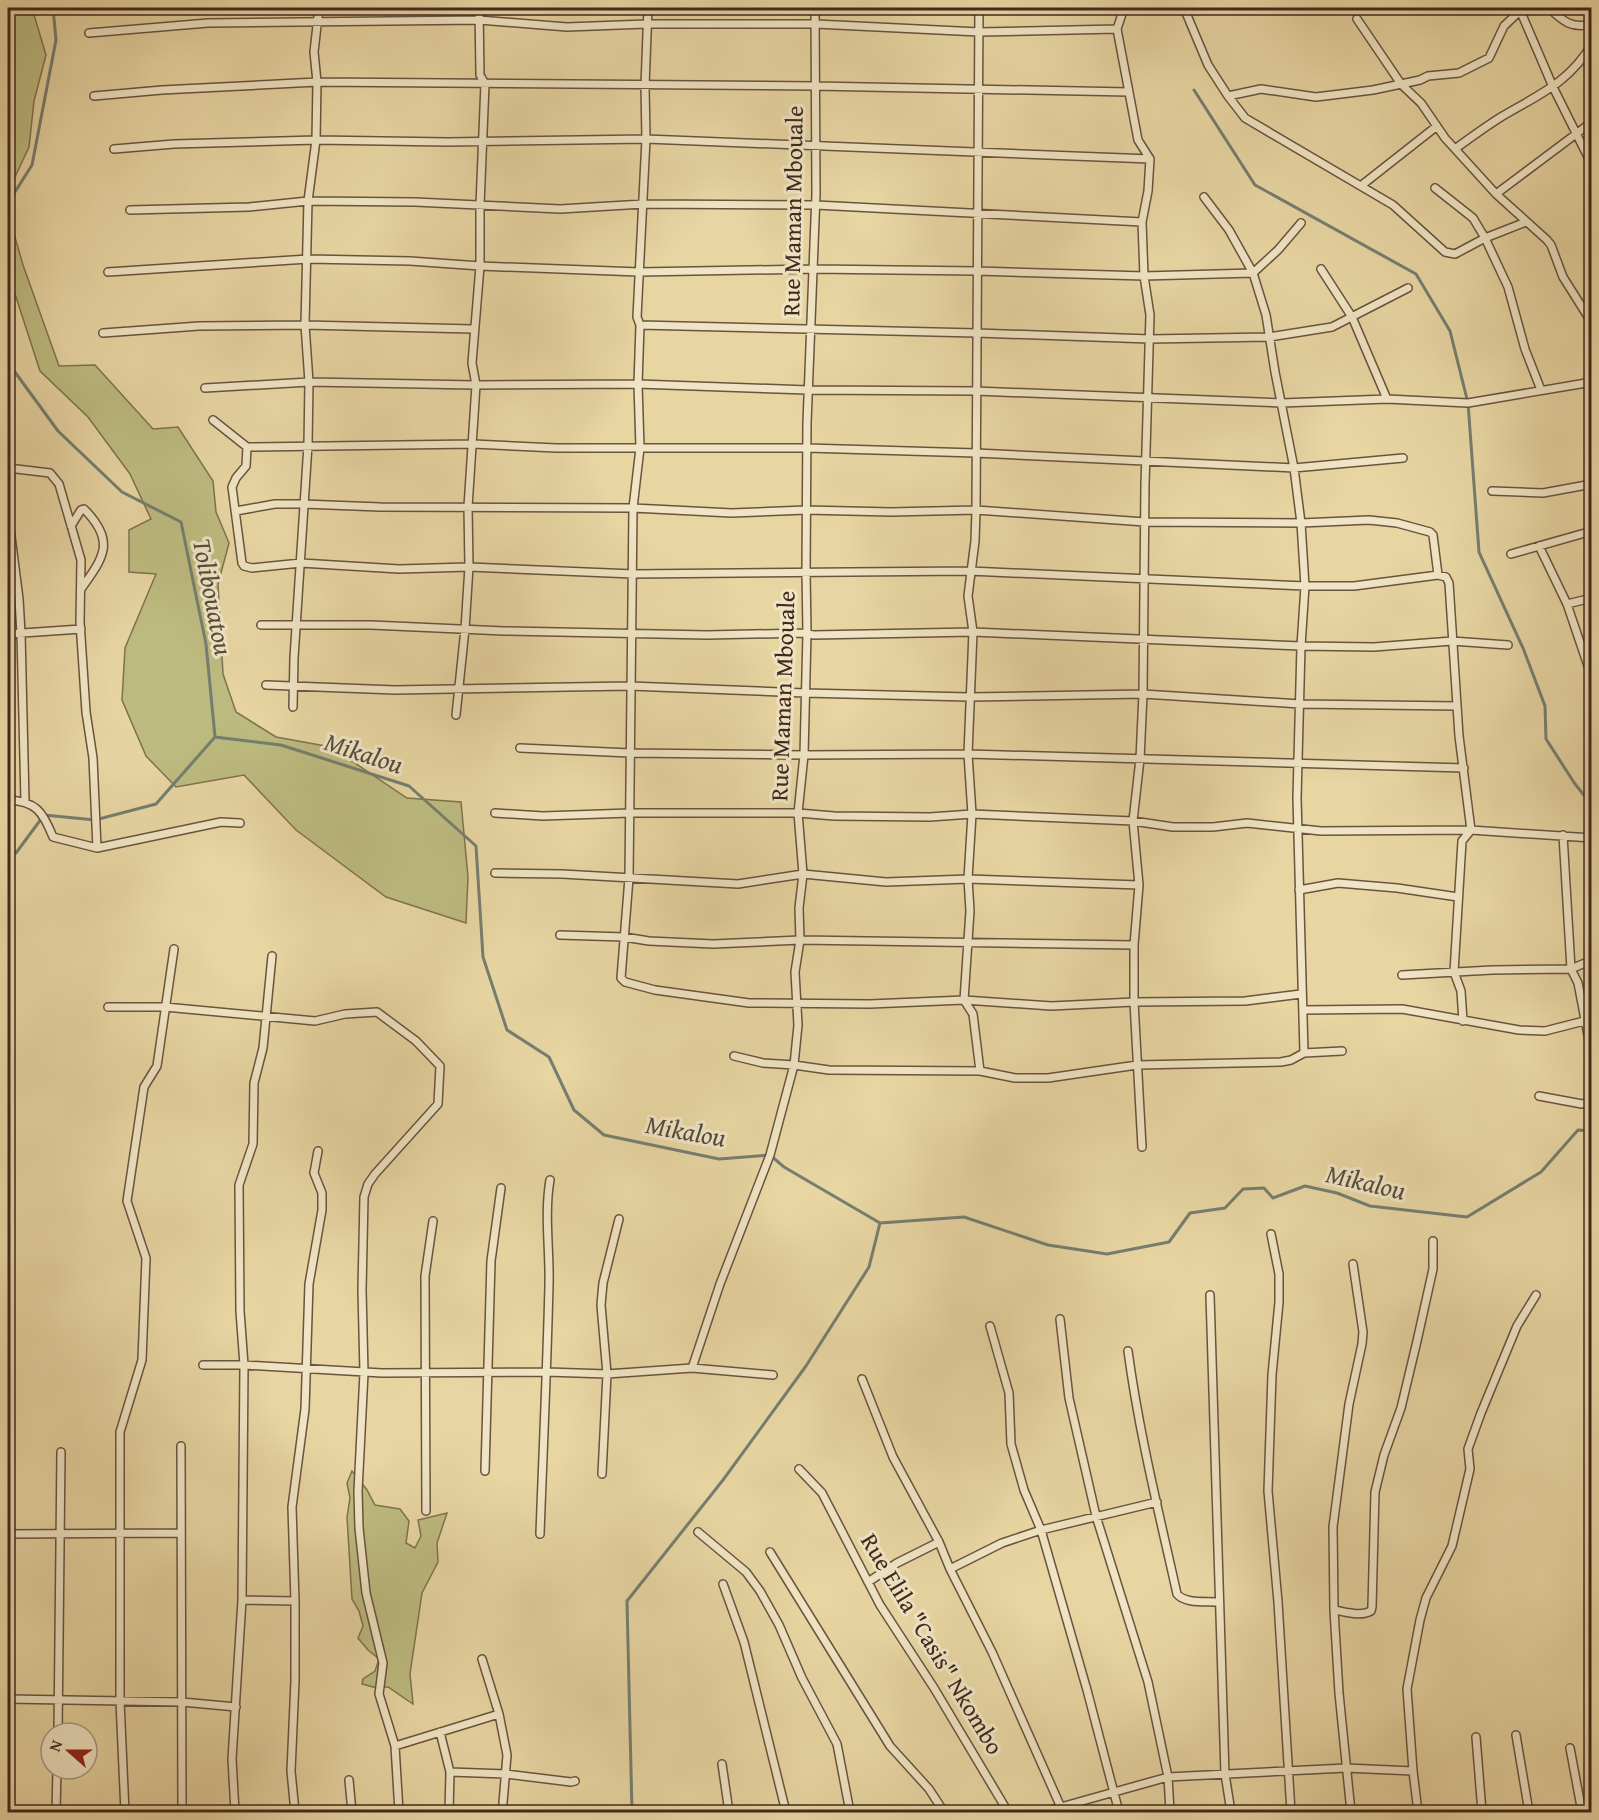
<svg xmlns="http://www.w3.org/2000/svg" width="1599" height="1820" font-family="'Gentium Book Plus',serif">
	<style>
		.green { fill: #bdbb80; stroke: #7f724f; stroke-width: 1.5 }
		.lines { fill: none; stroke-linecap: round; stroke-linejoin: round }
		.stream { stroke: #757e70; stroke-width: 3 }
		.street-casing { stroke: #6a533f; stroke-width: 10 }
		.street { stroke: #efe4c3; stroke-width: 7 }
		.labels { text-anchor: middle; stroke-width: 6; stroke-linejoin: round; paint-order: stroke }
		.street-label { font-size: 24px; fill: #41281e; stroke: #efe4c3 }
		.water-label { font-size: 26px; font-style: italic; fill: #564c40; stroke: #efe4c3 }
	</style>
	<rect width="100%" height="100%" fill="#e7d5a2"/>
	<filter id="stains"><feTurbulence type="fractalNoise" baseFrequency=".00333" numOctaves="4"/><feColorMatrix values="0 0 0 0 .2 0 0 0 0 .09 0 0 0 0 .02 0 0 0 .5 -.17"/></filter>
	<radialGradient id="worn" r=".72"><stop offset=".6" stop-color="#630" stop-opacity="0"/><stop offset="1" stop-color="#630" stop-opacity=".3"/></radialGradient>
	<path class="green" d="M8,8H32L46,55L34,101L29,147L8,192V48L9,40Z
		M8,213L23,265L59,366L95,365L153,429L178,427L213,481L216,512L229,543L218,584L223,674L236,712L276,737L331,747L407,798L461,802L468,877L466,923L386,897L296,830L244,775L176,787L146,756L122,700L125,648L156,574L129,572V530L151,519L130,474L88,417L40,371L16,297L8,276Z
		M352,1471L367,1490L375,1505L400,1509L409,1521L406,1543L415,1548L421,1536L418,1520L447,1513L437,1543L438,1562L422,1593L410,1674L413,1704L388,1687H373L362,1684L363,1679L375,1671L379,1659L368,1650L358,1638L363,1626L359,1611L352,1599L347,1517L350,1498L347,1483Z"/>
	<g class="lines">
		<path class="stream" d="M1194,90L1255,185L1416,274L1450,331L1468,403L1479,552L1523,648L1545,706L1546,739L1575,784L1592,805
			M8,203L32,165L56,40L53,8
			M8,326L12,368L58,431L122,492L181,522L206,644L215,737
			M215,737L281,745L409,786L476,846L483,957L507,1030L549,1057L574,1110L604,1135L719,1159L770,1155L784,1167L880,1223L964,1217L1048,1245L1107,1254L1169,1242L1190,1213L1225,1208L1243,1189L1264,1188L1273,1198L1305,1186L1337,1193L1370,1206L1467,1217L1541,1172L1578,1130L1592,1131
			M8,851L16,853L44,815L95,820L156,804L215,737
			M632,1812L627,1601L723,1480L806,1366L869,1267L880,1223"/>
		<g class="street-casing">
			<path id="street" d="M648,8L645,86L646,139L637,317L640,325L638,384L640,448L633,508L629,878L621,978L625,982L655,990L749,1003L870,1004L964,1000L1051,1006L1134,1002L1245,1001L1301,994
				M979,8L976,510L975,541L968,596L973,632L968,754L972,814L968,879L970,911L964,1000L973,1014L980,1071
				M1184,8L1208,65L1228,96L1245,118L1393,205L1445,252L1455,254L1485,238L1526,222
				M1549,8C1563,21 1571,29 1592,24
				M1520,10L1553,87L1592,165
				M1357,19L1401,84L1421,103L1445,138L1496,194L1547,240L1551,245L1563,277L1592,323
				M1117,29L1138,140L1150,159L1148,191L1142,222L1144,276L1150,315L1145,484L1143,694L1140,759L1133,821L1139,885L1134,945V1002L1142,1147
				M89,33L208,23L479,20L567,27L646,24H816L979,32L1117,29L1124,8
				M94,96L162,90L317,82L815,86L1129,92
				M1228,96L1261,89L1316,97L1373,90L1420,80L1428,76L1459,73L1489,58L1504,26L1523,8
				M114,149L174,144L316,140L448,142L646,139L1150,159
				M1455,149C1470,138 1485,127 1501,117C1538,95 1569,83 1592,44
				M1362,185L1437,126
				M1435,188L1473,218L1485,238L1508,287L1525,349L1541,390
				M1496,194L1592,122
				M1204,197L1229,230L1253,273L1266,315L1275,372L1294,468L1301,523L1305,586L1301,646L1297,798L1304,1053
				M130,210L249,207L308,201L415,202L560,209L643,204L816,205L1142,222
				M1321,269L1352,317L1387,399
				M108,272L308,259L410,261L480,266L639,272L813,269L977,271L1144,276L1253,273L1278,250L1301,223
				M640,325L977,333L1150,339L1269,337L1332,327L1408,288
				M103,333L199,326L305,325L473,329
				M205,388L309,382L476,385L638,384L808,390L976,391L1282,403L1387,399L1468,403L1592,382
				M213,420L247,447L473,444L556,448H807L976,453L1294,468L1403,458
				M247,447L246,466L236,478L232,487L242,563L244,566L252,568L301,563L399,569L469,567L633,574L970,571L1305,586H1354L1438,575L1446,577L1449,583L1459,736L1471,830L1462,841L1454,972L1461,991L1463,1021
				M8,468L50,473L59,484L81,560L80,622L86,712L93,758L97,848
				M1492,491L1543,493L1592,484
				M236,511L275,504H303L380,507L633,508L732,513L806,510L891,512L976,510L1145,522L1301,523L1369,520L1397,523L1430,532L1433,535L1438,575
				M8,513L19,599L21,633L25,801
				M71,526L81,510L84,509C116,541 104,557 81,589
				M1539,546L1567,604L1588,666L1592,671
				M1511,554L1592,531
				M1567,604L1592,598
				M261,625H371L504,631L707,635L807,633L813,635L973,632L1301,646L1374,647L1452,641L1508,645
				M8,634L81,629
				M266,685L395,690L630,686L805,693L969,697L1143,694L1300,704L1457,706
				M293,707L294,658L308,445L309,382L305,325L308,201L316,140L317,82L314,52L319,8
				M456,715L465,629L469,567L468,507L476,385L472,363L480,266V205L485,84L480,75L479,8
				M520,748L630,753L804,755L968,754L1464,768
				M8,800C36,801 43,812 53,837L97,848L221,822L240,823
				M495,813L543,816L630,813H798L834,816L930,817L972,814L1133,821L1173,827H1213L1247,823L1321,831L1471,830L1592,838
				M1563,835L1571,969L1578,983L1592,1056
				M495,873L562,874L738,884L803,874L886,882L968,879L1139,885
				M1299,890L1338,883L1397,888L1458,897
				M560,935L624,937L649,941L713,944L800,940L1134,945
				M1402,975L1492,970L1571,969L1592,960
				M108,1007H165L315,1021L345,1014L377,1012L416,1041L440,1066L438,1104L375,1174L368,1184L364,1197L362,1290L364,1373L358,1491L359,1528L366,1593L383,1663L379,1694L395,1746L399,1812
				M1303,1010L1402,1009L1519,1030L1545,1031L1592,1019
				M734,1056L763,1063L794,1065L829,1070L980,1071L1015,1078H1048L1137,1065L1281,1062L1291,1060L1304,1053L1342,1051
				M1539,1096L1582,1104L1592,1101
				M1271,1234L1279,1274V1302L1272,1375L1268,1491L1278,1602L1291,1812
				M1210,1295L1225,1774L1231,1812
				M1060,1319L1069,1398L1096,1516L1148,1682L1168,1777L1170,1812
				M990,1326L1009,1393L1011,1444L1024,1490L1041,1530L1087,1690L1119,1812
				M1128,1351C1139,1433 1159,1513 1177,1594C1185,1604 1206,1601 1218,1602
				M203,1365H244L382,1373L547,1372L607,1374L692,1368L773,1375
				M692,1368L720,1284L770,1155L794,1065L798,1025L795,972L800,940L799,908L803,874L798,813L804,755L807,633L806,572L807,423L816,194L815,8
				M862,1379L893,1457L939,1542L950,1569L992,1652L1063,1812
				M181,1446L182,1812
				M799,1469L822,1493L880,1605L934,1688L1008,1812
				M485,1471L491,1261L501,1188
				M602,1474L607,1374L601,1305L603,1283L619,1219
				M426,1511L425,1276L433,1221
				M698,1532L746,1572L760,1591L779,1625L802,1678L837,1744L850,1812
				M8,1534L181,1533
				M540,1534C543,1451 547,1368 549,1285C550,1250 544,1215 550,1180
				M770,1552L890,1746L929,1789L944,1812
				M950,1569L1002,1543L1041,1530L1157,1502
				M868,1582L897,1563L939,1542
				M723,1584L744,1642L786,1812
				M242,1600L295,1601
				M1334,1610C1346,1612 1360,1617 1371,1611L1372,1607L1375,1492L1384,1455L1401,1408L1417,1341L1433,1269V1241
				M482,1659L499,1714L507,1755L503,1803
				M8,1699L182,1702L236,1707
				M440,1732L450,1772L449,1812
				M58,1733L61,1452
				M1516,1735L1529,1812
				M1476,1737L1482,1812
				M395,1746L499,1714
				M1570,1748L1582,1812
				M722,1764L729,1812
				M450,1772L506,1774L571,1782L575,1781
				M349,1780L352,1812
				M56,1812L57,1769
				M125,1812L120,1701V1432L142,1360L146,1258L127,1201L144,1087L157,1066L174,949
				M235,1812L232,1759L242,1600L244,1365L240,1311L239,1185L253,1144L254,1083L263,1048L272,956
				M295,1812L291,1771L295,1681V1601L292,1507L305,1409L309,1284L322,1210V1193L314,1173L318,1151
				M1043,1812L1168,1777L1346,1768L1413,1771
				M1351,1812L1339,1693L1334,1610L1333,1527L1349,1404L1362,1344L1363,1332L1353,1264
				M1418,1812L1413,1771L1407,1689L1420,1620L1426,1598L1452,1546L1470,1469L1468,1449L1481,1413L1517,1326L1536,1295"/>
		</g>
		<use href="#street" class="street"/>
	</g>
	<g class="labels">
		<g class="street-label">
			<text transform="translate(793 211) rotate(-89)" y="8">Rue Maman Mbouale</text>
			<text transform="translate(783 696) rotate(-88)" y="8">Rue Maman Mbouale</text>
			<text transform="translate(932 1644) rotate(59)" y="8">Rue Elila "Casis" Nkombo</text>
		</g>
		<g class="water-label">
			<text transform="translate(213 597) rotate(79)" y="9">Tolibouatou</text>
			<text transform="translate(364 753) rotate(18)" y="9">Mikalou</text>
			<text transform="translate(686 1131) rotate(10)" y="9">Mikalou</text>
			<text transform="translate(1366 1182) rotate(13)" y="9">Mikalou</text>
		</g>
	</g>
	<rect width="1599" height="1820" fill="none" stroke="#e7d5a2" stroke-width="30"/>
	<rect x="9" y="9" width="1581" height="1802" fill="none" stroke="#41281e" stroke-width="3"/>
	<rect x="15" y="15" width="1569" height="1790" fill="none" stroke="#41281e" stroke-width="1.5"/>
	<g transform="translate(69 1751) rotate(291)"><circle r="28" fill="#efe4c3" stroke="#a99981" stroke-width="1.5"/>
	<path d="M0-4.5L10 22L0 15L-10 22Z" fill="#8f2418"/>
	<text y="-9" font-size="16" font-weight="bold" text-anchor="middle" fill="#41281e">N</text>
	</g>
	<rect width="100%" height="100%" filter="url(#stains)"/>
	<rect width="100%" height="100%" fill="url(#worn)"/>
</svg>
